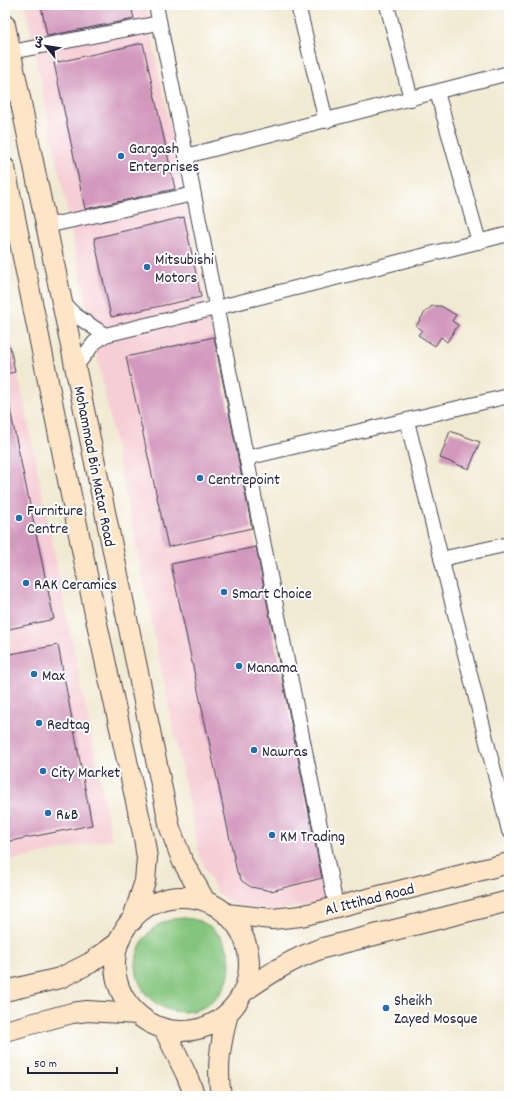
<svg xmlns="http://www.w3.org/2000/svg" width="514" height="1101" font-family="Dekko,'Playpen Sans Arabic',sans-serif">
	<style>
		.built { fill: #f6cfd6 }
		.green { fill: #84c57d; stroke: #53745c }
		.building { fill: #d399bd }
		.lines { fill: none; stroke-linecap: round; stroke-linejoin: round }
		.street-casing { stroke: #414052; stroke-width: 16 }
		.secondary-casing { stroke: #414052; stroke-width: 22 }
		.street { stroke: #fff; stroke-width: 14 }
		.secondary { stroke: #fee5c5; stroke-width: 20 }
		.poi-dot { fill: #1f6fb2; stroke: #fff; stroke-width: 1.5 }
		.labels { text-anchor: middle; stroke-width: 4; stroke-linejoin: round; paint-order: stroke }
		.poi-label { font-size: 16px; fill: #22223b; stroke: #fff; text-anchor: start }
		.street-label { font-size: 16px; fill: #22223b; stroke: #fff }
	</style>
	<rect width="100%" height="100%" fill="#fff"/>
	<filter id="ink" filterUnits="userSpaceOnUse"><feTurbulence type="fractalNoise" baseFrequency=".025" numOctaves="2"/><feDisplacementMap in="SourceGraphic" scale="8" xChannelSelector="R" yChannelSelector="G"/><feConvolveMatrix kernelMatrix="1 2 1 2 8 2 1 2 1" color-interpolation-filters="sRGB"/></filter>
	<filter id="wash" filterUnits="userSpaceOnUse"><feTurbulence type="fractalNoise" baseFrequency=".012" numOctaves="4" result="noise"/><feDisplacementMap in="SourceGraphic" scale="16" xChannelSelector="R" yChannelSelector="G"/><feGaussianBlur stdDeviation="0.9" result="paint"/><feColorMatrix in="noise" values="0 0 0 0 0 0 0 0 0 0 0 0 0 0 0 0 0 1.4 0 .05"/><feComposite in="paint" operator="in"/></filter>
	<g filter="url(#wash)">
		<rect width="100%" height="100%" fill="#f1ead2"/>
		<path class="built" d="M25,5H145L328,900L275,911L255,910L232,903L217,892L200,858Z
			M5,308L112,839L5,862Z"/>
		<path class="green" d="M136 965a47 47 0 1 1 94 0a47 47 0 1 1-94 0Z"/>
		<g id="blocks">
			<path class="building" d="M41,5H131L134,19L47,36Z
				M143,43L175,189L85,209L54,63Z
				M184,217L201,297L111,317L94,238Z
				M432,306H441L456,315L452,321L458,325L447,342L441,337L435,346L418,335L422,330L416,326L426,311Z
				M214,337L252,528L168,547L126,357Z
				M5,346H10L15,372L5,374Z
				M5,405H9L54,619L5,630Z
				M450,431L480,442L469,469L440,458Z
				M256,547L322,878L271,891L251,887L242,881L237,872L171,564Z
				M58,645L92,825L5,842V655Z"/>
		</g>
	</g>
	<g filter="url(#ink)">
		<use href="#blocks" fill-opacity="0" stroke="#414052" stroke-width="1"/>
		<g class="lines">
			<g class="street-casing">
				<path id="street" d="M156,5L336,906
					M298,5L326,121
					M387,5L411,99
					M11,52L159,23
					M437,92L479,242
					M186,156L509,73
					M46,226L194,194
					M62,302L75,315L105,335
					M76,366L94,343L105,335L216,308L509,234
					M407,421L509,831
					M246,458L509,396
					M441,559L509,544"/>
			</g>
			<g class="secondary-casing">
				<path id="secondary" d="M5,25L170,828L182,860L205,901
					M5,168L96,619L144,838L147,858L145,881L132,921
					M115 964a67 67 0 1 1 134 0a67 67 0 1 1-134 0Z
					M227,914L272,919L301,916L509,863
					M5,991L60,978L90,963L119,942
					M243,992C271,973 291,959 323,948L509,901
					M164,1029L186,1074L195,1096
					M5,1031L72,1013L87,1011L137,1014
					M221,1096C216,1066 221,1042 228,1013"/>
			</g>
			<use href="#street" class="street"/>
			<use href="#secondary" class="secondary"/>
		</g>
	</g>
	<g class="poi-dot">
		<circle cx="121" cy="156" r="4"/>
		<circle cx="147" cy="267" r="4"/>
		<circle cx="200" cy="478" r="4"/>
		<circle cx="19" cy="518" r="4"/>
		<circle cx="26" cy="583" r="4"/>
		<circle cx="224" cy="592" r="4"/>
		<circle cx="239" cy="666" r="4"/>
		<circle cx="34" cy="674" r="4"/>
		<circle cx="39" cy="723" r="4"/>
		<circle cx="254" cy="750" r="4"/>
		<circle cx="43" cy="771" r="4"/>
		<circle cx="48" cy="813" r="4"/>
		<circle cx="272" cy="835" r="4"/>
		<circle cx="386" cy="1008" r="4"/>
	</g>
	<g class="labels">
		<g class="poi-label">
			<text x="129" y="153">Gargash<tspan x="129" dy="18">Enterprises</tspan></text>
			<text x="155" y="264">Mitsubishi<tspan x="155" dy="18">Motors</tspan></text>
			<text x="208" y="484">Centrepoint</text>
			<text x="27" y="515">Furniture<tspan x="27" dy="18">Centre</tspan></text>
			<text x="34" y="589">RAK Ceramics</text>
			<text x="232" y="598">Smart Choice</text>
			<text x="247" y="672">Manama</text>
			<text x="42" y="680">Max</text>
			<text x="47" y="729">Redtag</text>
			<text x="262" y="756">Nawras</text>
			<text x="51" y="777">City Market</text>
			<text x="56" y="819">R&amp;B</text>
			<text x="280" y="841">KM Trading</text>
			<text x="394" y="1005">Sheikh<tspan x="394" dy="18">Zayed Mosque</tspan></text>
		</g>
		<g class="street-label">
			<text transform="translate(96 466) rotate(79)" y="6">Mohammad Bin Matar Road</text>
			<text transform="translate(369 898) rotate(-14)" y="6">Al Ittihad Road</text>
		</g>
	</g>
	<rect width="514" height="1101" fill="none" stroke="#fff" stroke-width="20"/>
	<g transform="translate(46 46) rotate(300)" stroke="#ffffff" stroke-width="3" paint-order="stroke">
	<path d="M0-3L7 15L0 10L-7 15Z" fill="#22223b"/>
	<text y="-6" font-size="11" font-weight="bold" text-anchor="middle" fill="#22223b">ش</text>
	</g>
	<path d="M28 1067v6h89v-6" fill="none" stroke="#22223b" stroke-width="2"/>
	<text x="34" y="1067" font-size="12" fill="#22223b" stroke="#ffffff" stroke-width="3" paint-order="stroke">50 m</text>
</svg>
